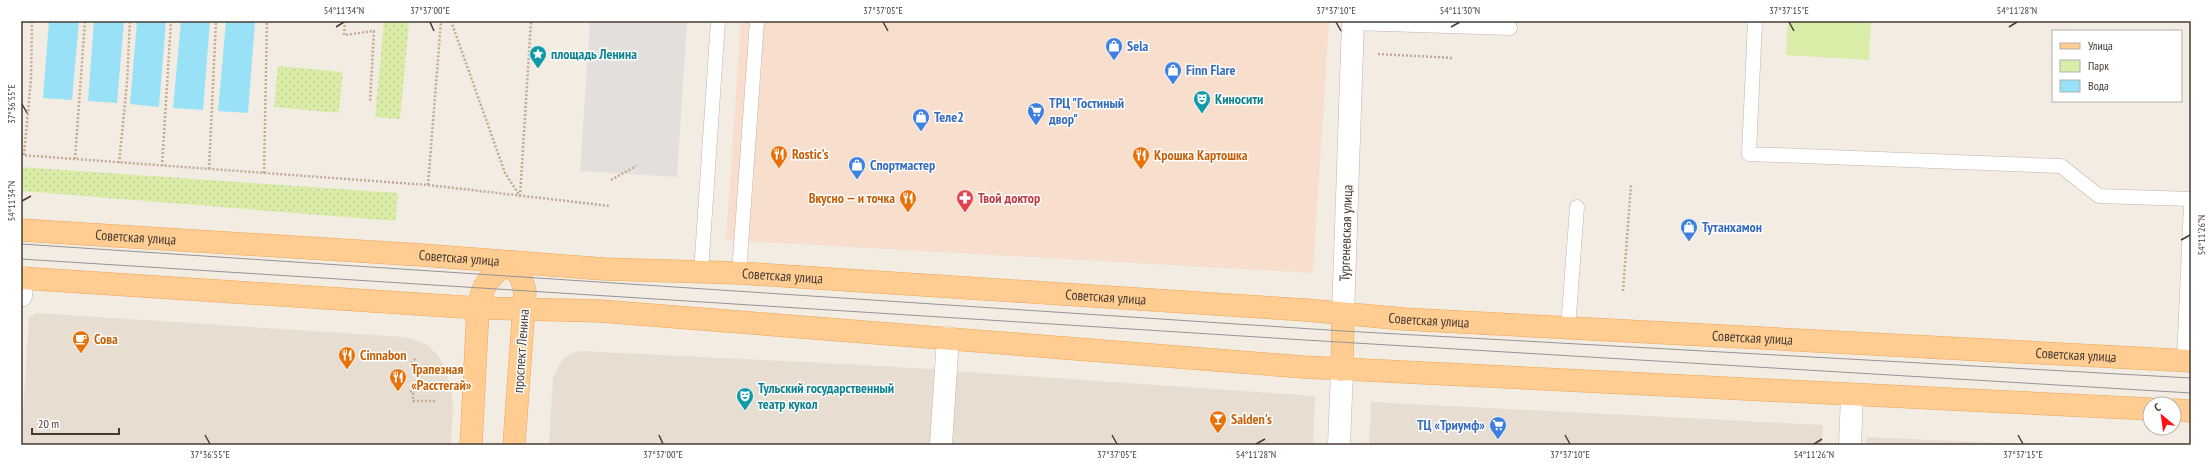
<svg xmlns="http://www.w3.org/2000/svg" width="2212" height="466" font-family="'PT Sans Narrow',sans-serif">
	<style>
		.residential { fill: #e8ddd1 }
		.commercial { fill: #f8decc }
		.grass { fill: url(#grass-dots) }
		.green { fill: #d9eca8 }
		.parking { fill: #e3dfdc }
		.water { fill: #99e1f7 }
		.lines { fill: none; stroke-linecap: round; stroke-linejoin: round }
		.service-casing { stroke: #c3b5a8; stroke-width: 15 }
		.minor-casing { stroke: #c3b5a8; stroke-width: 23 }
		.primary-casing { stroke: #eea657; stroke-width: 23 }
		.path { stroke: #c3aa95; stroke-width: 2.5; stroke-dasharray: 2 2; stroke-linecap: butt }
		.service { stroke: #fff; stroke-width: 14 }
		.minor { stroke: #fff; stroke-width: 22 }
		.primary { stroke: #ffcc91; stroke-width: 22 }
		.tram { stroke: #949494; stroke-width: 1 }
		.ticks { fill: none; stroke: #463b33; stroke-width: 1.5 }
		.labels { text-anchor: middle; stroke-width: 3; stroke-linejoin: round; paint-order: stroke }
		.shop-label { font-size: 14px; font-weight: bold; fill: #366cbe; stroke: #fff; text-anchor: start }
		.culture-label { font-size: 14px; font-weight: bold; fill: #0d838f; stroke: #fff; text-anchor: start }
		.food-label { font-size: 14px; font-weight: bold; fill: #c56008; stroke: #fff; text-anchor: start }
		.health-label { font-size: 14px; font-weight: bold; fill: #be3a42; stroke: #fff; text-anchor: start }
		.street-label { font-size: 14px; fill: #463b33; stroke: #fff }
		.neatline { fill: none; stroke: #463b33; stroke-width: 1.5 }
		.ticks-label { font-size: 10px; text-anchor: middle; fill: #463b33 }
	</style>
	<defs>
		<pattern id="grass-dots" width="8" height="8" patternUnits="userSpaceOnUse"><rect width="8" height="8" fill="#d9eca8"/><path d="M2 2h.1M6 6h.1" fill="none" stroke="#bccb91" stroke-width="1.8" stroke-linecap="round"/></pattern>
	</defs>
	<rect width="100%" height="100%" fill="#f3ece3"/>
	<path class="residential" d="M36,313L405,337L424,343L437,354L446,369L451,388L453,407L451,445H21L29,318Z
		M580,351L883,366L1315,396L1313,445H549L553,377L562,360L571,354Z
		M1371,402L1823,425L1822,445H1369Z
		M1867,437L2038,445H1866Z"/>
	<path class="commercial" d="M741,21H1329L1313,273L726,240Z"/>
	<path class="grass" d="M384,21L409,23L400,119L375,117Z
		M278,66L343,72L339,113L274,107Z
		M21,167L398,193L396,221L21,191Z"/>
	<path class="green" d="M1788,21H1871L1869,60L1786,55Z"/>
	<path class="parking" d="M590,21H687L677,177L580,171Z"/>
	<path class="water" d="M49,21H79L72,100L43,98Z
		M94,21H124L117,103L88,101Z
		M137,21H166L159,107L130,104Z
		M181,21H210L203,110L173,108Z
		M226,21H255L248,113L218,111Z"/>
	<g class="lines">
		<g class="service-casing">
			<path id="service" d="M1755,21L1749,154L2061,166L2099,196L2191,199
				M1353,23L1510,28
				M701,272L718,21
				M739,273L757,21
				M1568,328L1577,207
				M2184,360L2191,203"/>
		</g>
		<g class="minor-casing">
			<g id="minor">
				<path d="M21,296L22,278"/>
				<path id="s1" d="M1343,315L1353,21"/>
				<path d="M941,445L948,338"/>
				<path d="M1339,445L1342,370"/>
				<path d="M1850,445L1852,395"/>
			</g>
		</g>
		<g class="primary-casing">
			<g id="primary">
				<path id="s2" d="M21,230L422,255L604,269L739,273L1306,310L1404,319L2191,361"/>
				<path d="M509,262L521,277L525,292L514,445"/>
				<path d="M21,278L478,308L600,311L1303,367L2150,409"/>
				<path d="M1342,370L1343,315"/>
				<path d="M2174,410L2191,411"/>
				<path d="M471,445L478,308C483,283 489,277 509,262"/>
			</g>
		</g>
		<path class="path" d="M345,21L344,35L374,31L370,102
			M451,21L505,173L520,196
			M1378,54L1454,58
			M21,155L428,185L610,206
			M24,155L31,79L32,21
			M75,159L85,21
			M119,163L127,83L130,21
			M162,166L171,21
			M209,169L216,21
			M264,173L267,21
			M611,180L636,166
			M428,185L441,21
			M520,196L531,21
			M1623,291L1631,185
			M411,363L416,358
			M410,391L413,392V401H437"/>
		<use href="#service" class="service"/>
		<use href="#minor" class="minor"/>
		<use href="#primary" class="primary"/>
		<path class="tram" d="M21,244L1343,331L2191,378
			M21,259L1305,340L2191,393"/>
	</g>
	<path class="ticks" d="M430,22L434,31M883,22L888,31M1336,22L1341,31M1789,22L1794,31M336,27L344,22M1451,27L1460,22M2009,27L2017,22M22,104L27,113M22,201L31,196M2181,240L2190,235M205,435L210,444M659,435L663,444M1112,435L1117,444M1565,435L1570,444M2018,435L2023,444M1256,444L1265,439M1814,444L1822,439"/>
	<defs>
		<g id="shop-pin" transform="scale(0.9)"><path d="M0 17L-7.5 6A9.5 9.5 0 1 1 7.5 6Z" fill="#3f7fe0" stroke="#fff"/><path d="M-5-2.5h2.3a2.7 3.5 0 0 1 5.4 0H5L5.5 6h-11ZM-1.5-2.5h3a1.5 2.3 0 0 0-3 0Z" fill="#fff"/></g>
		<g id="sight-pin" transform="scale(0.9)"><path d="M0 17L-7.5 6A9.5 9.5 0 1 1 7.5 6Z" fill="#0f9aa8" stroke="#fff"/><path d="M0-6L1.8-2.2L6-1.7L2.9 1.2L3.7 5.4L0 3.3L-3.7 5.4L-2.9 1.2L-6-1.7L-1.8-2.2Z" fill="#fff"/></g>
		<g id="theatre-pin" transform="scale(0.9)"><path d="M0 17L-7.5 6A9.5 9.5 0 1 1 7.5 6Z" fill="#0f9aa8" stroke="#fff"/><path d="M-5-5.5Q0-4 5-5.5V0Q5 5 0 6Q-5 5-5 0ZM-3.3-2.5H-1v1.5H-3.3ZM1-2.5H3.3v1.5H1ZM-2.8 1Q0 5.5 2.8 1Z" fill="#fff"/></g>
		<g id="supermarket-pin" transform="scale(0.9)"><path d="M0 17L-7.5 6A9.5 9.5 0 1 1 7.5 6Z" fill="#3f7fe0" stroke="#fff"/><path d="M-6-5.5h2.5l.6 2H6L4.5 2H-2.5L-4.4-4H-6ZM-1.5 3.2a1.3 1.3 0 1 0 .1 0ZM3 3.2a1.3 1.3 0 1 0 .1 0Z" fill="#fff"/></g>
		<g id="restaurant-pin" transform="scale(0.9)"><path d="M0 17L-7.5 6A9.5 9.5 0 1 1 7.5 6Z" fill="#e8710a" stroke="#fff"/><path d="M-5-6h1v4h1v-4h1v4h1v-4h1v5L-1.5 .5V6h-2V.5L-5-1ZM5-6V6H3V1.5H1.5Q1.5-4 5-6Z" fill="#fff"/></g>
		<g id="pharmacy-pin" transform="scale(0.9)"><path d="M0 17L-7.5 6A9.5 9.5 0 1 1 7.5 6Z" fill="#e0444e" stroke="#fff"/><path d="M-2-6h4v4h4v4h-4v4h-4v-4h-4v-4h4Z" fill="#fff"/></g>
		<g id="cafe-pin" transform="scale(0.9)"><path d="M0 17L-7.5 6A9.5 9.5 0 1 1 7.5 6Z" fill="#e8710a" stroke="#fff"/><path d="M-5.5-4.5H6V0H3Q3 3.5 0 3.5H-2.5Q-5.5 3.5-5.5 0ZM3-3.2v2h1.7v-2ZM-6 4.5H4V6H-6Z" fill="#fff"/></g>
		<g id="bar-pin" transform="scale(0.9)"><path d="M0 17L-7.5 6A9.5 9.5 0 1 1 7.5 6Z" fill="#e8710a" stroke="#fff"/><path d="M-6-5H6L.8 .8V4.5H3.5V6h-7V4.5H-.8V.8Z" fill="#fff"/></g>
	</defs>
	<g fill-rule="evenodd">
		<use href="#shop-pin" x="1114" y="46"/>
		<use href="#sight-pin" x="538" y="54"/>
		<use href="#shop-pin" x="1173" y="70"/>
		<use href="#theatre-pin" x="1202" y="99"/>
		<use href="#supermarket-pin" x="1036" y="111"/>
		<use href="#shop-pin" x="921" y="117"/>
		<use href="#restaurant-pin" x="779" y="154"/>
		<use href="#restaurant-pin" x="1141" y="155"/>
		<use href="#shop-pin" x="857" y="165"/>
		<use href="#restaurant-pin" x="908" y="198"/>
		<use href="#pharmacy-pin" x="965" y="198"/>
		<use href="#shop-pin" x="1689" y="227"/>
		<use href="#cafe-pin" x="81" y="339"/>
		<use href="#restaurant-pin" x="347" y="355"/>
		<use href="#restaurant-pin" x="398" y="377"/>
		<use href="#theatre-pin" x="745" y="396"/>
		<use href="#bar-pin" x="1218" y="419"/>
		<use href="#supermarket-pin" x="1498" y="425"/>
	</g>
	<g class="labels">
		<g class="shop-label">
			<text x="1127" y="51">Sela</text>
			<text x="1186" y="75">Finn Flare</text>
			<text x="1049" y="108">ТРЦ "Гостиный<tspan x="1049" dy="16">двор"</tspan></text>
			<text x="934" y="122">Теле2</text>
			<text x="870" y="170">Спортмастер</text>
			<text x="1702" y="232">Тутанхамон</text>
			<text x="1485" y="430" text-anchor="end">ТЦ «Триумф»</text>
		</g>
		<g class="culture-label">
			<text x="551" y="59">площадь Ленина</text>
			<text x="1215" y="104">Киносити</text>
			<text x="758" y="393">Тульский государственный<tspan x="758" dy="16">театр кукол</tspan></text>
		</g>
		<g class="food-label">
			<text x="792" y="159">Rostic's</text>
			<text x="1154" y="160">Крошка Картошка</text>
			<text x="895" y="203" text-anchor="end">Вкусно — и точка</text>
			<text x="94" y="344">Сова</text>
			<text x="360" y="360">Cinnabon</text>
			<text x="411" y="374">Трапезная<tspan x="411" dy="16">«Расстегай»</tspan></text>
			<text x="1231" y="424">Salden's</text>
		</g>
		<g class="health-label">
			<text x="978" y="203">Твой доктор</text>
		</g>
		<g class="street-label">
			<text dy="5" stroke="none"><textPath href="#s1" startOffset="82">Тургеневская улица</textPath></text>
			<text dy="5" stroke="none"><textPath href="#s2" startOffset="115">Советская улица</textPath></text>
			<text dy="5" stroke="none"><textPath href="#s2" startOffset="439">Советская улица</textPath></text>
			<text dy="5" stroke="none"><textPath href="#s2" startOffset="763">Советская улица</textPath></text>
			<text dy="5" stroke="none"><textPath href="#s2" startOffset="1087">Советская улица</textPath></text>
			<text dy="5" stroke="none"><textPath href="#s2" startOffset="1411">Советская улица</textPath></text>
			<text dy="5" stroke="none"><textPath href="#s2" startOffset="1735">Советская улица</textPath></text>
			<text transform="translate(521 351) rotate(-86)" y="5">проспект Ленина</text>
			<text dy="5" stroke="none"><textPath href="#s2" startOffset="2059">Советская улица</textPath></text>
		</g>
	</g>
	<rect width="2212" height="466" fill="none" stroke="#ffffff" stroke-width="44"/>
	<rect x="2052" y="30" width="130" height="72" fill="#ffffff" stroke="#b5b1ad"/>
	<rect x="2060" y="43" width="20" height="6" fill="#ffcc91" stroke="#b5b1ad"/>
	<text x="2088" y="50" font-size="12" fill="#463b33">Улица</text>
	<rect x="2060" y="60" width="20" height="12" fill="#d9eca8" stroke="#b5b1ad"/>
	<text x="2088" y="70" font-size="12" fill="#463b33">Парк</text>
	<rect x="2060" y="80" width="20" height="12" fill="#99e1f7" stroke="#b5b1ad"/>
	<text x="2088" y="90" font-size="12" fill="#463b33">Вода</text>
	<g transform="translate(2162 416) rotate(331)"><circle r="19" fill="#ffffff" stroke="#b5b1ad"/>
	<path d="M0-3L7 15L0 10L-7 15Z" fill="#ff0f16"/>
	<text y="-6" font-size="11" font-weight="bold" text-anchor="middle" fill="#463b33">С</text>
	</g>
	<path d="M32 428v6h87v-6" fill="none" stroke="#463b33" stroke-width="2"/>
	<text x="38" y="428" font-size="12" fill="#463b33" stroke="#ffffff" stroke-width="3" paint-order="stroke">20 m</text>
	<rect x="22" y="22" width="2168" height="422" class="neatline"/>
	<g class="ticks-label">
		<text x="344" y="14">54°11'34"N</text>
		<text x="430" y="14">37°37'00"E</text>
		<text x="883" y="14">37°37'05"E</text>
		<text x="1336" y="14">37°37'10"E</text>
		<text x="1460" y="14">54°11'30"N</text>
		<text x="1789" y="14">37°37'15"E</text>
		<text x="2017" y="14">54°11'28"N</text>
		<text transform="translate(11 104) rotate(-90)" y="4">37°36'55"E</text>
		<text transform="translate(11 201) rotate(-90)" y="4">54°11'34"N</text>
		<text transform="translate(2201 235) rotate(-90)" y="4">54°11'26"N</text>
		<text x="210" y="458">37°36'55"E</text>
		<text x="663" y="458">37°37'00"E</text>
		<text x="1117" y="458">37°37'05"E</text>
		<text x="1256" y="458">54°11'28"N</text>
		<text x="1570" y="458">37°37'10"E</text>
		<text x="1814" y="458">54°11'26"N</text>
		<text x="2023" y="458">37°37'15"E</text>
	</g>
</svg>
